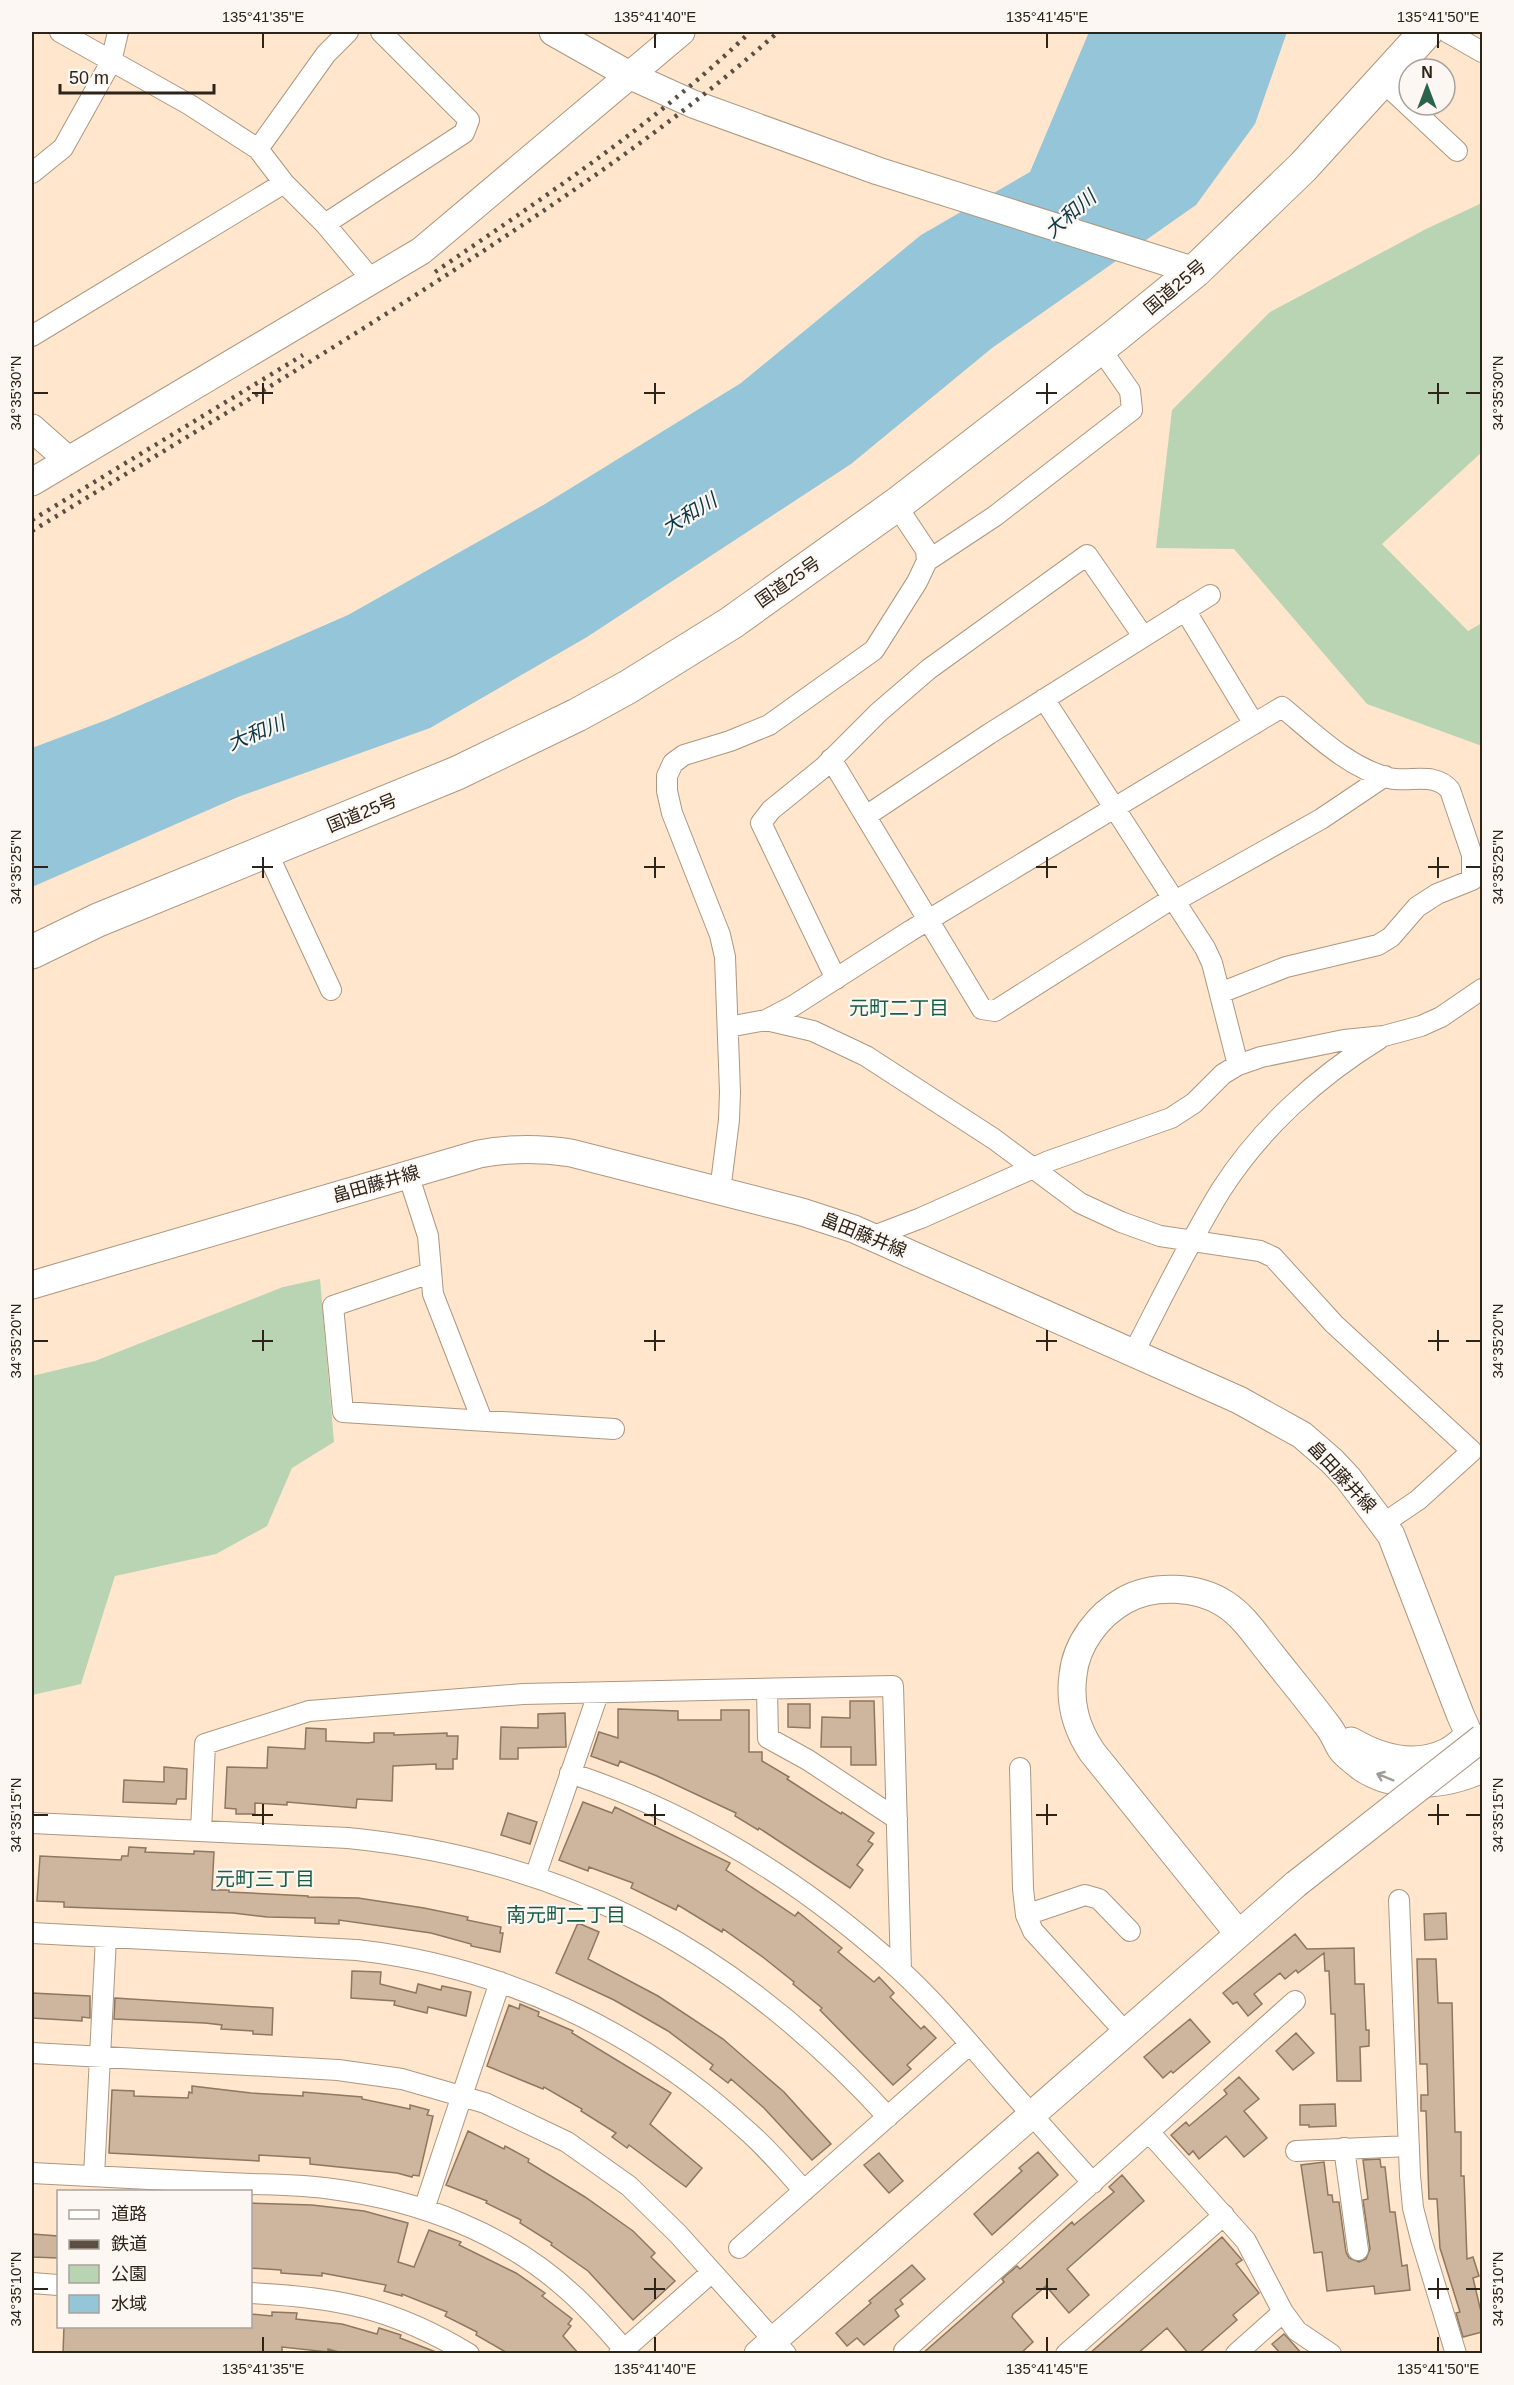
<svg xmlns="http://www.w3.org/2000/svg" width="1514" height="2385" font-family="Arial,'Noto Sans JP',sans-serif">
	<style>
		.green { fill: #b8d4b2 }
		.water { fill: #94c5d8 }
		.building { fill: #cdb69d; stroke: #8d7760; stroke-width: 1.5 }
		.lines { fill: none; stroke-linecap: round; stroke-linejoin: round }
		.street-casing { stroke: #ad977f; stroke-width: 22 }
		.secondary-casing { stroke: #ad977f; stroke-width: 29 }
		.highway-casing { stroke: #ad977f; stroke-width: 35 }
		.street { stroke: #fff; stroke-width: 20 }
		.secondary { stroke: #fff; stroke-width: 27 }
		.highway { stroke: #fff; stroke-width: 33 }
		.rail { stroke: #5c4f42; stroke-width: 4.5; stroke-dasharray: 3 6; stroke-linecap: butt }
		.secondary-bridge-casing { stroke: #ad977f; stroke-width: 29; stroke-linecap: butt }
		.secondary-bridge { stroke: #fff; stroke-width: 27 }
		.oneway { stroke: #a09c98 }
		.ticks { fill: none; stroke: #2c2319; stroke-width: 2 }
		.labels { text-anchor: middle; stroke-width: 4.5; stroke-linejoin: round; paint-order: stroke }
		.street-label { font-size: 18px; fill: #2c2319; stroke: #fcf7f2 }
		.water-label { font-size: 20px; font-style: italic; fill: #0a3846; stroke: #fcf7f2 }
		.neighbourhood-label { font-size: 20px; fill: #185e46; stroke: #fcf7f2 }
		.neatline { fill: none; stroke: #2c2319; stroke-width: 2 }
		.ticks-label { font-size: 15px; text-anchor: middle; fill: #2c2319 }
	</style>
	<rect width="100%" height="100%" fill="#ffe6cd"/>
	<path class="green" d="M1482,203V452L1382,544L1468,631L1482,623V746L1367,704L1234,549L1156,548L1172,410L1270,312L1426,229Z
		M320,1279L334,1442L292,1468L267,1526L216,1554L115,1576L81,1684L32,1695V1376L95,1361L283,1287Z"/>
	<path class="water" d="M1089,32H1287L1255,124L1196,205L992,348L851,464L587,637L430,728L238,797L32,887V748L109,719L348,615L545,504L741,383L921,235L1030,172Z"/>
	<path class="building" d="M850,1701H874L876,1765H851V1747H821L822,1717L850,1718Z
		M788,1704H810V1728L788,1727Z
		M618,1709L678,1711V1720H721V1710H749V1752H762V1761L789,1777L787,1779L841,1814L842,1812L874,1833L868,1841L873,1844L857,1865L863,1870L850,1888L759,1828L758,1830L735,1816L736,1813L657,1776L620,1761L618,1766L591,1756L599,1732L618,1738Z
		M565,1713L566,1747L518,1748V1759H500L501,1727L538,1728V1714Z
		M306,1728L326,1729V1741L368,1743L374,1742V1733H394V1735L447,1733V1736H458L457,1759H453V1769H436V1764L393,1766L392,1801L357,1799L356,1808L287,1802V1805L255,1803V1814H236V1809L225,1808L227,1767L267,1768L268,1747L305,1749Z
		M164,1767L187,1769L186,1799H177L176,1804L123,1802L124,1780L164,1782Z
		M583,1802L612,1813L615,1807L730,1863L726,1870L795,1916L798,1912L842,1948L838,1952L874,1982L879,1977L894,1993L890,1997L921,2029L924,2026L936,2038L907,2065L911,2069L893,2085L820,2010L822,2008L793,1984L794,1982L764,1958L723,1929L722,1932L678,1905L676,1910L631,1888L633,1883L589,1867L588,1871L559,1860Z
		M508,1813L537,1822L530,1844L501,1835Z
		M129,1847L146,1848L145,1852L194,1854V1851L214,1852L212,1890H229V1892L308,1896V1897L358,1898L424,1908L468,1917L467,1920L501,1927L500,1933H503L500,1952L471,1946V1944L431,1933L339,1920V1924L315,1923V1918L267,1917L233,1913L64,1907V1902L37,1901L40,1856L121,1860L122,1856H128Z
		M1446,1913L1447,1939L1425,1940L1424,1914Z
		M578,1923L599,1932L588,1959L658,1996L723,2039L784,2092L831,2144L812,2160L764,2108L731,2079L728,2083L710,2069L713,2065L668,2031L614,2000L556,1973Z
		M1295,1934L1307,1949L1354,1948L1355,1984H1364L1366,2030H1369V2046L1360,2047L1361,2081H1337L1335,2014H1331L1329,1971H1325L1324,1953L1298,1973L1296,1970L1285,1979L1280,1973L1254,1994L1262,2004L1248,2016L1237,2002L1233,2004L1223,1993Z
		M1417,1959H1436L1438,2003H1452L1455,2132H1461V2176H1464L1467,2259L1473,2257L1479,2276L1473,2278L1482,2316V2332L1463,2337L1456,2313L1460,2312L1440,2248L1437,2199H1429L1426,2111H1421V2095H1428L1427,2064H1420Z
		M352,1971L381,1972L380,1984L416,1993L418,1984L441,1990L442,1986L471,1992L466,2016L428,2007L427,2013L394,2005L395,2001L351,1998Z
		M32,1993L90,1996V2018L82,2017V2021L32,2018Z
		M115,1998L273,2008L272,2035L253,2034V2031L221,2029L222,2025L205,2023L114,2019Z
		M520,2004L539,2012L538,2016L573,2031L572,2033L671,2093L650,2124L702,2168L686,2187L629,2145L627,2148L612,2137L616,2133L581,2111L582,2109L544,2087L543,2089L487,2066L509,2005L519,2009Z
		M1190,2019L1210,2042L1173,2073L1171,2071L1163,2078L1144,2057Z
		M1296,2033L1314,2053L1293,2070L1276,2051Z
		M1239,2077L1259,2099L1244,2111L1267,2138L1244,2157L1226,2136L1199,2159L1193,2151L1189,2155L1171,2135L1186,2122L1189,2126L1227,2094L1224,2090Z
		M192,2086L251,2093L303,2096V2092L362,2097V2099L410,2109V2105L429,2110L427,2115L433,2116L419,2176L413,2175L412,2177L397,2173L310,2164V2158L259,2155V2161L109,2153L112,2090L134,2091V2096L188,2098L189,2092L192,2093Z
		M1335,2104L1336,2126L1309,2127V2125H1300V2105Z
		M468,2131L504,2149L505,2146L529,2159L528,2162L585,2197L633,2231L655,2253L651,2257L675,2281L633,2320L588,2271L551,2245L552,2243L520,2223L521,2220L486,2203L487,2201L446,2185Z
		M1038,2152L1058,2175L992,2235L974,2214L1022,2171L1019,2168Z
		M879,2153L903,2181L889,2193L864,2165Z
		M1380,2159L1381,2167H1385L1390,2212H1395L1402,2266L1407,2265L1410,2290L1375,2294L1374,2286L1327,2291L1322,2252L1314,2253L1301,2165L1324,2162L1328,2195H1332L1333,2202H1339L1346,2252L1349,2258L1359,2262L1366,2259L1370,2249L1363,2200L1368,2199L1363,2160Z
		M1122,2175L1144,2201L1067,2269L1089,2295L1069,2313L1046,2286L1013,2314L1012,2317L1033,2342L1020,2354H922L1004,2282L1002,2279L1017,2266L1020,2269L1072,2222L1074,2225L1114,2192L1109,2187Z
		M250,2203L312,2205L364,2211L408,2223L398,2262L414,2267L429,2230L461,2242L459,2245L516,2273L545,2293L542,2296L572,2319L568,2324L571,2326L563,2336L579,2354H509L476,2335L477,2332L445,2316L447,2312L402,2294V2296L384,2291L386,2285L322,2273V2276L281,2273V2270L250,2268Z
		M32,2234L58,2236V2258L32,2257Z
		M1222,2237L1242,2260L1236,2264L1259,2293L1233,2315L1237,2320L1198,2354H1189L1167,2328L1137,2354H1089Z
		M912,2265L925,2279L900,2300L903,2304L895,2310L899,2316L864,2345L857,2338L847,2346L836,2333L871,2303L869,2301Z
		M272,2312L297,2313L296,2319L342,2324L377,2334L379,2328L401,2335L400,2338L436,2352V2354H346L328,2349V2352L282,2347V2354H63L64,2326H250V2314L272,2316Z
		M1284,2334L1288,2338L1302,2354H1281L1272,2344Z"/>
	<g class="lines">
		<g class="street-casing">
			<path id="street" d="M60,32L190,105L258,149L284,183L325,224L372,280
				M1447,32L1482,52
				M1381,80L1457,151
				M258,149L326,54L348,32
				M32,173L63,148L111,62L118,32
				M325,224L464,133L469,120L381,32
				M32,336L284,183
				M927,561L995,516L1132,410L1130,391L1100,348
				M1185,610L1254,724
				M1044,699L1205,948L1212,963L1238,1065
				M831,759L982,1009L995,1011L1173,898
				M866,816L989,734L1210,595
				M267,852L331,990
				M1175,901L1321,819L1385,776
				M836,979L761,823L771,810L824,767L879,712L929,669L1087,555L1143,636
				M766,1020L813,1031L866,1056L994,1139L1080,1203L1121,1222L1160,1236L1260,1251L1273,1257L1334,1324L1472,1451L1418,1500L1384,1523
				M728,1027L766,1020L793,1006L910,931L1282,707C1315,734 1347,767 1389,778C1410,783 1434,771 1450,790L1472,855V880L1437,894L1417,907L1391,937L1378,945L1286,967L1220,993
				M408,1174L428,1236L433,1294L482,1420
				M720,1191L729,1120L730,1092L725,957L720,935L672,813L667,791V776L673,763L684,755L730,741L769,725L874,650L917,582L927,561L926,550L896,505
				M871,1237L921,1218L1049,1161L1171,1118L1194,1103L1223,1074L1238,1065L1261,1057L1344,1040L1384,1036L1421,1026L1441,1017L1482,989
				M430,1273L333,1306L343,1412L614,1429
				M1134,1352C1162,1298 1189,1242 1221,1190C1260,1129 1317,1077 1379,1039
				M767,1690L768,1738L808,1760L897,1819
				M1020,1768L1023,1889L1026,1915L1033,1931L1125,2032
				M570,1773C695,1814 803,1882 900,1970C937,2004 969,2043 1002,2081C1032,2115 1062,2149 1093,2183
				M32,1823L348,1838C571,1860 738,1953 888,2117
				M201,1831L205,1744L309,1711L523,1694L893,1686L901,1971
				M535,1877L598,1694
				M1399,1900L1410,2176L1413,2208L1421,2239L1456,2354
				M1026,1915L1085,1895L1099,1899L1130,1931
				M32,1933L357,1950C502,1967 636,2029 744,2128C766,2147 785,2169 804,2191
				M32,2053L338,2070L402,2079L485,2103L567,2142L629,2186L678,2234L786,2354
				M1149,2132L1246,2241L1283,2312L1297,2331L1331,2354
				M1344,2148L1358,2250
				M1296,2151L1409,2146
				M32,2173C97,2176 162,2180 227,2183C262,2185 298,2184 332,2189C418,2200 506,2233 571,2293C590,2310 607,2330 624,2349
				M94,2176L106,1937
				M424,2209L500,1982
				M739,2248L970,2044
				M32,2283L58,2285
				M250,2293C337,2297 393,2308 469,2354
				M619,2354L712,2272
				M907,2354L904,2351L1295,2001
				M1066,2354L1224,2215
				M1236,2354L1283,2312"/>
		</g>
		<g class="secondary-casing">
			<path id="secondary" d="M553,32L631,76L693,104L878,171L1195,271
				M32,428L68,460
				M32,482L421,251L681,32
				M32,1285L479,1154C510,1148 540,1148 571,1153L802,1212L854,1229L1239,1400L1302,1435L1332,1461L1348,1478L1391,1535L1460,1714L1482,1764
				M1351,1741C1380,1758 1414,1768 1447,1752C1455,1748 1462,1741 1470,1735
				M1238,1933L1092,1752C1076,1728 1069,1704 1073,1675C1076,1644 1098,1615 1125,1600C1153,1584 1198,1586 1225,1604C1244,1616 1257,1637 1271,1654C1290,1678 1309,1701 1327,1725C1333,1732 1336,1741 1341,1749C1345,1755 1355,1762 1361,1767C1396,1791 1446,1786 1482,1769
				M758,2354L1296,1884"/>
		</g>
		<g class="highway-casing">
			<path id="highway" d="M32,952L98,920L457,773L577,715L628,687L731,623L896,505L1115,336L1195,271L1303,167L1426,32"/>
		</g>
		<use href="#street" class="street"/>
		<use href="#secondary" class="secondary"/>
		<use href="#highway" class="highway"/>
		<path class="rail" d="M435,272C544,197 655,124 750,32
			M32,520L303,355
			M32,531C178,442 325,355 468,261C576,190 682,118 778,32"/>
		<g class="secondary-bridge-casing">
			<path id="secondary-bridge" d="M1296,1884L1482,1738"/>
		</g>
		<use href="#secondary-bridge" class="secondary-bridge"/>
	</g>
	<defs><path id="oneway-shaft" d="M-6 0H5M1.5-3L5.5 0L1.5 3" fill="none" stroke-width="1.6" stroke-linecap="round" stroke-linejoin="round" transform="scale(1.5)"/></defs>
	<use class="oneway" href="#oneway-shaft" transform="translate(1385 1777) rotate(-158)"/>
	<path class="ticks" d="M263,33V48M655,33V48M1047,33V48M1438,33V48M263,383V404M655,383V404M1047,383V404M1438,383V404M33,393H48M252,393H273M644,393H665M1036,393H1057M1428,393H1449M1466,393H1481M263,857V878M655,857V878M1047,857V878M1438,857V878M33,867H48M252,867H273M644,867H665M1036,867H1057M1428,867H1449M1466,867H1481M263,1330V1351M655,1330V1351M1047,1330V1351M1438,1330V1351M33,1341H48M252,1341H273M644,1341H665M1036,1341H1057M1428,1341H1449M1466,1341H1481M263,1804V1825M655,1804V1825M1047,1804V1825M1438,1804V1825M33,1815H48M252,1815H273M644,1815H665M1036,1815H1057M1428,1815H1449M1466,1815H1481M655,2278V2299M1047,2278V2299M1438,2278V2299M33,2289H48M644,2289H665M1036,2289H1057M1428,2289H1449M1466,2289H1481M263,2337V2352M655,2337V2352M1047,2337V2352M1438,2337V2352"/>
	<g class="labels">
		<g class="street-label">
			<text transform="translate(1175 287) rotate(-40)" y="6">国道25号</text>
			<text transform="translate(788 582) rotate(-35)" y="6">国道25号</text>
			<text transform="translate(362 813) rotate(-22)" y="6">国道25号</text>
			<text transform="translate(376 1184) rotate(-16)" y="6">畠田藤井線</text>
			<text transform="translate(864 1235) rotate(22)" y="6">畠田藤井線</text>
			<text transform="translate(1342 1477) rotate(47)" y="6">畠田藤井線</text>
		</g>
		<g class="water-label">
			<text transform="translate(1070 214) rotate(-41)" y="7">大和川</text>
			<text transform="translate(689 514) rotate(-31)" y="7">大和川</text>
			<text transform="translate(256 733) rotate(-22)" y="7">大和川</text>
		</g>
		<g class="neighbourhood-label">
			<text x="899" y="1015">元町二丁目</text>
			<text x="265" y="1886">元町三丁目</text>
			<text x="566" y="1922">南元町二丁目</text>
		</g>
	</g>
	<rect width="1514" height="2385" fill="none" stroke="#fcf7f2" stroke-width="66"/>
	<rect x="57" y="2190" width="195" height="138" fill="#fcf7f2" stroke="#a9a29b" stroke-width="1.5"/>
	<rect x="69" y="2210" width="30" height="9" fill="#ffffff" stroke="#a9a29b" stroke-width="1.5"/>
	<text x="111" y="2220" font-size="18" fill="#2c2319">道路</text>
	<rect x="69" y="2240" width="30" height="9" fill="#5c4f42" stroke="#a9a29b" stroke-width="1.5"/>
	<text x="111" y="2250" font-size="18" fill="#2c2319">鉄道</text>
	<rect x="69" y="2265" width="30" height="18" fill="#b8d4b2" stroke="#a9a29b" stroke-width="1.5"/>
	<text x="111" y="2280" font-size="18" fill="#2c2319">公園</text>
	<rect x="69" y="2295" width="30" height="18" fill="#94c5d8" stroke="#a9a29b" stroke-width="1.5"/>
	<text x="111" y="2310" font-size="18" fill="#2c2319">水域</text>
	<g transform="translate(1427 87)"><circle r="28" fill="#fcf7f2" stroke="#a9a29b" stroke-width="1.5"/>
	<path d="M0-4.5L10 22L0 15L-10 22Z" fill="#2a644d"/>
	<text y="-9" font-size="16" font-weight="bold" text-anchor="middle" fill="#2c2319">N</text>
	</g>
	<path d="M60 84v9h154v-9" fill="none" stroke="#2c2319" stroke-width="3"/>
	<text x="69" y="84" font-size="18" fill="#2c2319" stroke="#fcf7f2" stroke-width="4.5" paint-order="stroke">50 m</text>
	<rect x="33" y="33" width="1448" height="2319" class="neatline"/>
	<g class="ticks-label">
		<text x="263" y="22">135°41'35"E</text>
		<text x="655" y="22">135°41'40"E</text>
		<text x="1047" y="22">135°41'45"E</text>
		<text x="1438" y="22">135°41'50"E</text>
		<text transform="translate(16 393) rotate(-90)" y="5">34°35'30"N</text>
		<text transform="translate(1498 393) rotate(-90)" y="5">34°35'30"N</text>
		<text transform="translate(16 867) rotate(-90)" y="5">34°35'25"N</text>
		<text transform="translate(1498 867) rotate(-90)" y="5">34°35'25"N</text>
		<text transform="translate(16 1341) rotate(-90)" y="5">34°35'20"N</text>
		<text transform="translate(1498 1341) rotate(-90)" y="5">34°35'20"N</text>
		<text transform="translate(16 1815) rotate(-90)" y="5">34°35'15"N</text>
		<text transform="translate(1498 1815) rotate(-90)" y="5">34°35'15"N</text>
		<text transform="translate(16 2289) rotate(-90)" y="5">34°35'10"N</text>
		<text transform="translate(1498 2289) rotate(-90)" y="5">34°35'10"N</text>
		<text x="263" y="2374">135°41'35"E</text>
		<text x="655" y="2374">135°41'40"E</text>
		<text x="1047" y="2374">135°41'45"E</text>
		<text x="1438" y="2374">135°41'50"E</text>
	</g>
</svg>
